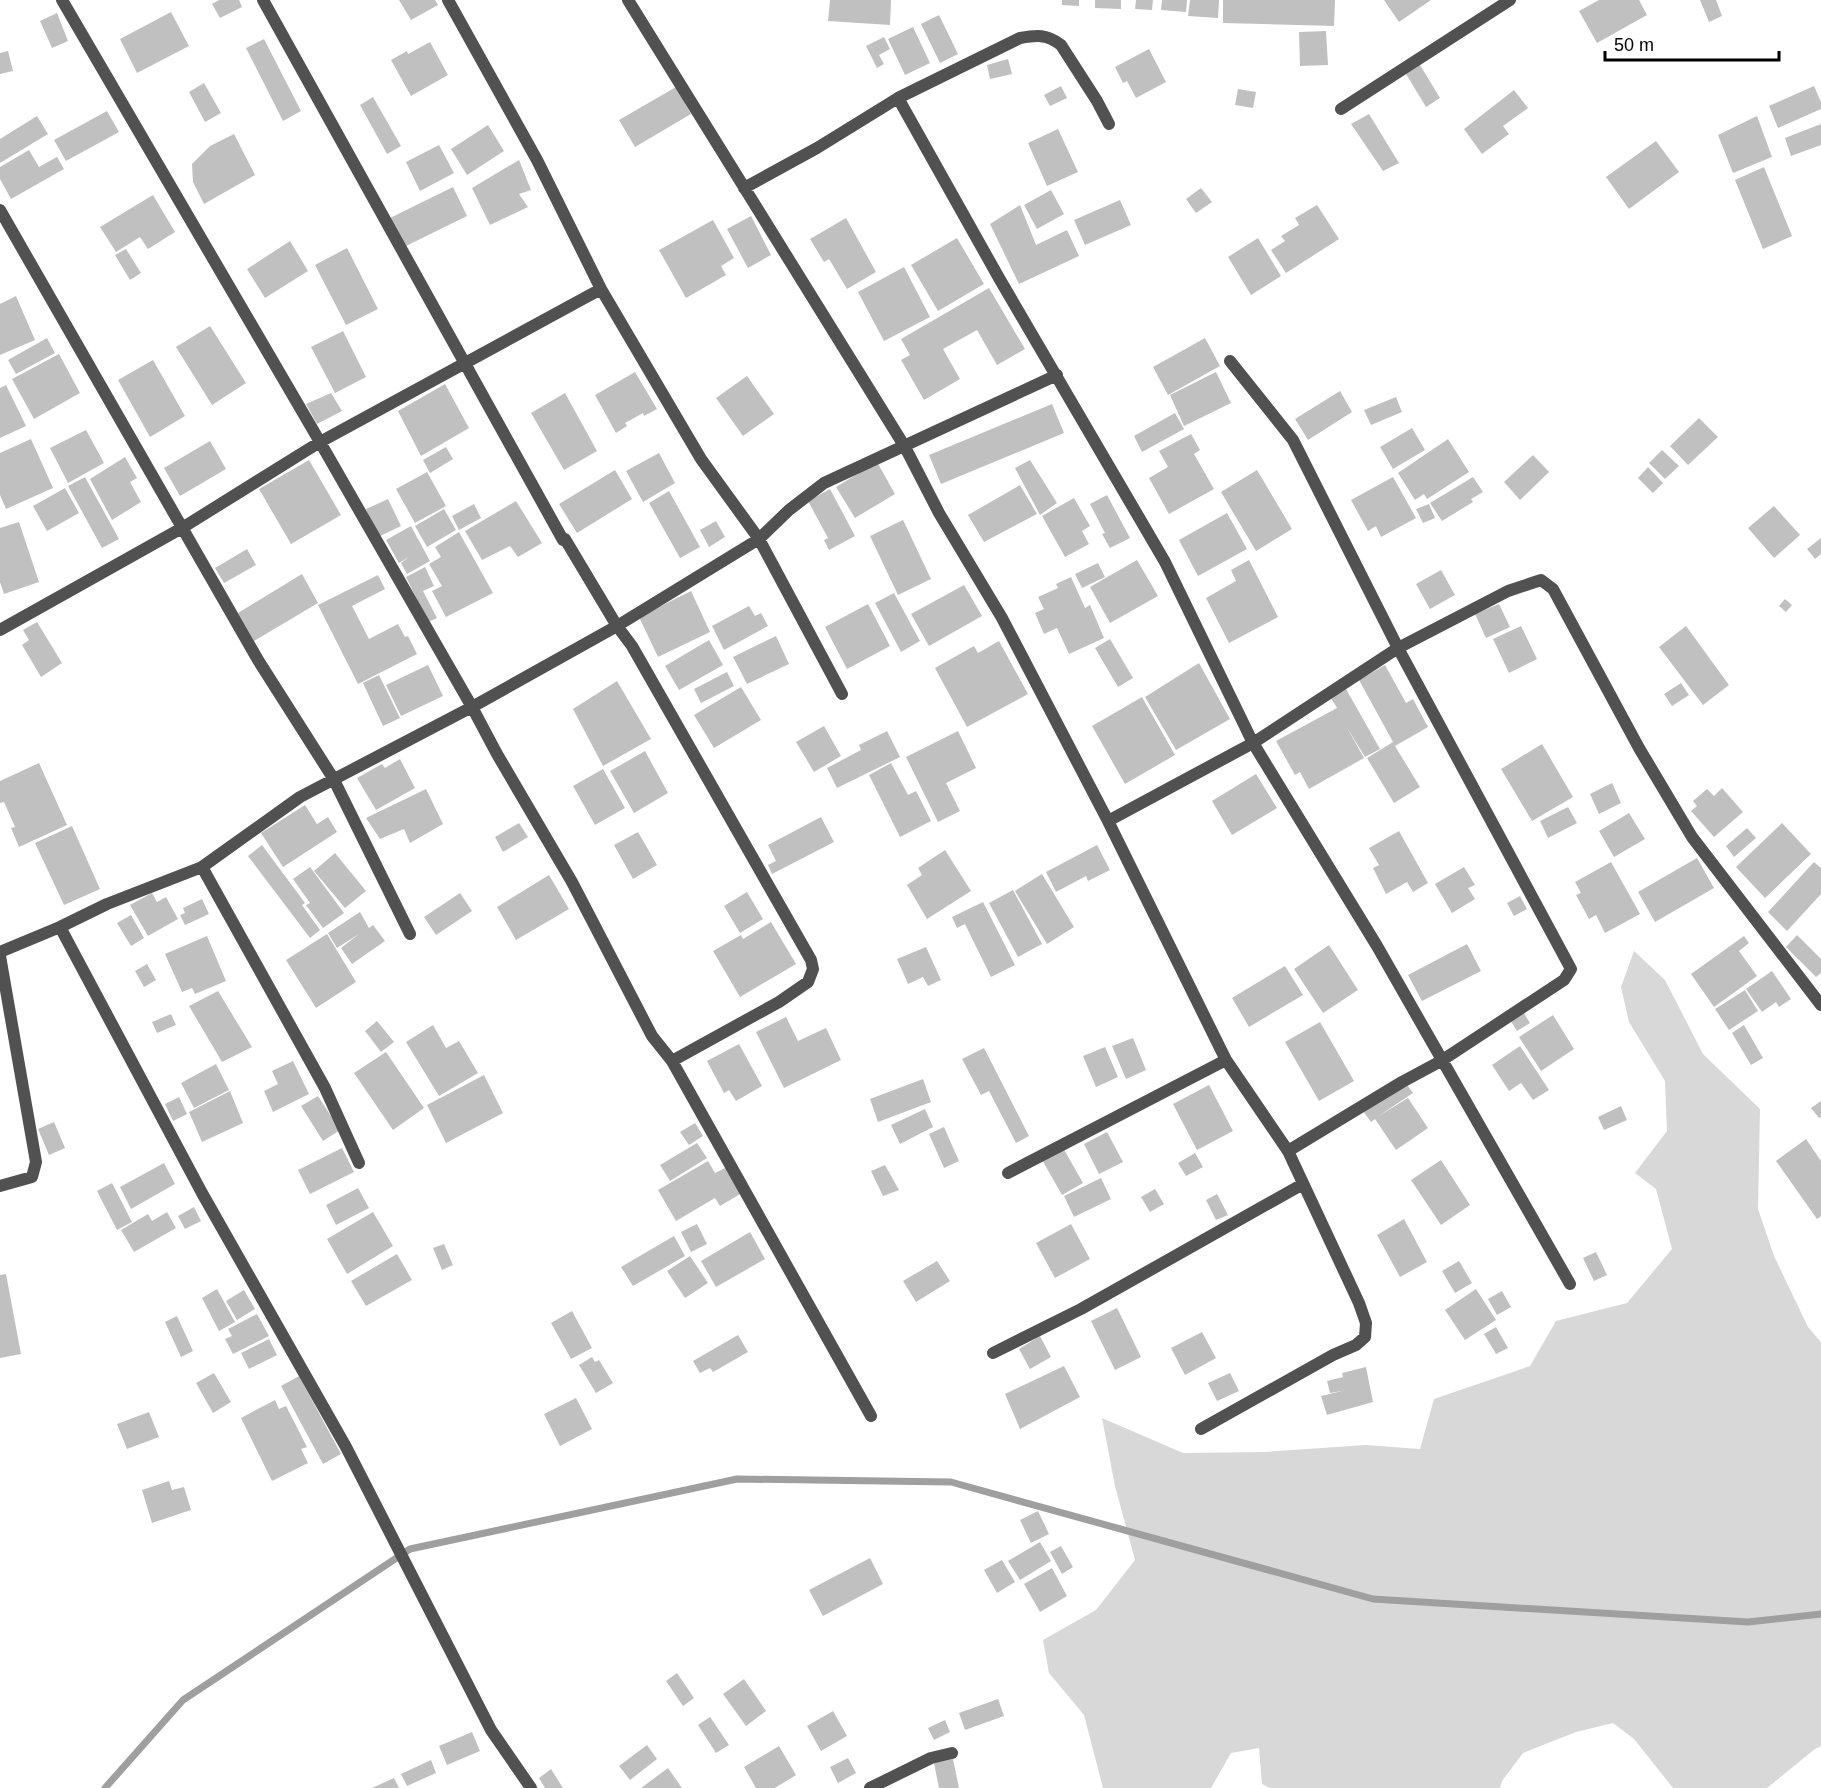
<svg xmlns="http://www.w3.org/2000/svg" width="1821" height="1788" font-family="Helvetica,sans-serif">
	<style>
		.green { fill: #d8d8d8 }
		.lines { fill: none; stroke-linecap: round; stroke-linejoin: round }
		.stream { stroke: #9f9f9f; stroke-width: 7 }
		.building { fill: #c0c0c0 }
		.street { stroke: #515151; stroke-width: 12 }
	</style>
	<rect width="100%" height="100%" fill="#fff"/>
	<path class="green" d="M1634,951L1665,980L1703,1054L1760,1109L1758,1209L1774,1256L1808,1327L1821,1342V1746L1815,1749L1767,1788H1673L1634,1739L1613,1723L1576,1732L1523,1753L1502,1781L1500,1788H1270L1262,1784L1259,1748L1231,1753L1211,1788H1103L1084,1715L1049,1673L1043,1640L1096,1610L1135,1560L1115,1486L1102,1418L1183,1453L1264,1452L1366,1445L1420,1449L1434,1399L1530,1366L1556,1321L1627,1303L1672,1249L1656,1189L1635,1173L1667,1131L1665,1081L1629,1022L1621,987Z"/>
	<g class="lines">
		<path class="stream" d="M105,1788L183,1700L410,1549L737,1479L951,1482L1373,1599L1748,1622L1821,1614"/>
	</g>
	<path class="building" d="M219,0H239L242,7L220,18L212,4Z
		M399,0H435L438,5L411,20Z
		M830,0H891L890,25L828,21Z
		M1062,0H1079V6L1062,5Z
		M1095,0H1121V9L1095,8Z
		M1136,0H1153L1152,10L1135,9Z
		M1162,0H1187L1186,12L1161,10Z
		M1190,0H1219L1218,18L1188,16Z
		M1223,0H1335L1334,26L1223,23Z
		M1384,0H1431L1399,22Z
		M1599,0H1639L1647,15L1597,43L1579,11Z
		M1700,0H1716L1722,16L1709,22Z
		M171,12L189,46L137,73L120,39Z
		M57,13L68,41L52,48L40,21Z
		M939,15L958,54L940,63L921,24Z
		M913,27L930,63L905,75L888,39Z
		M1326,31L1328,65L1300,66L1299,32Z
		M884,37L890,49L879,55L884,64L877,68L866,46Z
		M264,39L301,111L283,121L246,48Z
		M430,42L448,75L411,96L391,60L407,51L408,54Z
		M1149,49L1166,82L1136,98L1127,81L1123,83L1115,67Z
		M8,51L13,71L0,74V53Z
		M1008,59L1012,74L990,79L987,65Z
		M1420,65L1440,98L1426,107L1406,74Z
		M204,83L221,113L205,122L189,92Z
		M1061,86L1067,98L1050,106L1044,95Z
		M1814,86L1821,102V109L1778,128L1769,106Z
		M676,87L691,114L635,147L619,120Z
		M1238,89L1256,92L1253,108L1235,105Z
		M1514,90L1528,108L1503,126L1509,134L1482,154L1464,129Z
		M373,97L401,146L387,154L360,105Z
		M107,111L119,132L66,161L54,140Z
		M1369,114L1399,163L1383,171L1351,124Z
		M37,116L48,134L0,163V139Z
		M1757,116L1772,157L1733,173L1718,135Z
		M1821,124V145L1791,156L1785,138Z
		M488,125L504,151L467,175L451,149Z
		M1058,129L1078,172L1047,186L1028,143Z
		M234,134L255,175L204,204L193,182L192,164L210,146Z
		M1656,141L1679,172L1629,209L1606,177Z
		M439,145L454,173L420,191L406,162Z
		M29,150L39,167L57,157L64,169L11,199L0,179V167Z
		M519,160L531,190L519,194L528,207L490,225L472,188Z
		M1764,167L1792,236L1763,249L1735,180Z
		M453,187L467,216L404,247L390,218Z
		M1201,188L1212,202L1196,213L1186,199Z
		M1051,190L1064,214L1037,229L1024,205Z
		M153,195L175,232L148,249L140,237L116,252L100,227Z
		M1120,200L1131,225L1085,245L1074,220Z
		M1020,205L1036,245L1067,230L1079,256L1019,284L990,224Z
		M1317,205L1339,239L1286,273L1271,250L1285,241L1281,236L1299,225L1295,218Z
		M751,216L771,255L748,268L727,229Z
		M846,218L876,272L847,289L829,259L824,262L810,239Z
		M713,220L734,258L721,266L726,275L686,298L659,250Z
		M957,238L984,284L938,311L911,265Z
		M1258,238L1281,276L1251,295L1228,257Z
		M290,241L308,271L265,298L247,269Z
		M347,248L378,309L346,325L315,265Z
		M126,249L141,273L130,280L115,255Z
		M904,267L930,317L884,341L858,292Z
		M989,288L1025,349L997,365L977,330L943,349L960,379L924,400L901,360L910,355L901,339Z
		M16,296L35,340L0,355V304Z
		M210,326L246,383L212,405L176,347Z
		M343,331L366,377L335,393L311,347Z
		M47,338L55,353L16,374L8,360Z
		M1205,338L1220,366L1168,395L1153,367Z
		M59,354L80,393L34,419L12,379Z
		M153,360L185,416L150,437L118,380Z
		M635,372L657,409L644,416L643,413L625,423L627,426L616,433L595,395Z
		M1216,372L1231,403L1184,426L1170,395Z
		M747,376L774,414L743,436L716,398Z
		M445,384L469,428L421,456L398,411Z
		M6,385L26,426L0,438V388Z
		M1340,391L1352,412L1308,440L1295,419Z
		M331,393L342,411L317,424L306,404Z
		M565,393L597,451L564,470L531,413Z
		M1396,397L1402,412L1371,425L1364,410Z
		M1052,404L1064,433L941,484L929,455Z
		M1175,413L1184,429L1142,452L1134,436Z
		M1699,418L1718,437L1688,465L1670,446Z
		M1412,428L1425,450L1393,469L1380,447Z
		M86,430L104,463L68,483L50,448Z
		M1191,434L1200,450L1194,454L1214,489L1169,514L1149,478L1168,467L1159,451Z
		M31,439L53,488L6,509L0,495V453Z
		M1448,439L1469,472L1427,499L1424,494L1415,500L1398,473Z
		M210,441L226,469L180,496L164,468Z
		M446,447L453,459L430,473L423,460Z
		M1662,450L1679,466L1665,479L1649,463Z
		M659,453L675,483L643,502L626,471Z
		M1533,455L1549,472L1520,500L1504,482Z
		M125,457L137,478L130,482L141,502L112,520L90,479Z
		M309,460L341,515L291,544L259,489Z
		M1030,460L1057,503L1040,515L1015,468Z
		M877,462L895,494L855,518L836,487Z
		M1648,467L1663,483L1653,493L1638,478Z
		M615,470L632,499L577,533L559,504Z
		M1257,470L1292,529L1256,551L1221,492Z
		M427,472L446,506L415,523L396,489Z
		M85,477L119,539L102,548L68,486Z
		M1393,477L1416,518L1381,537L1376,526L1368,531L1351,500Z
		M1473,477L1483,492L1471,499L1473,502L1442,521L1430,503Z
		M1020,485L1037,514L984,542L968,515Z
		M65,488L79,513L47,531L33,506Z
		M830,489L855,536L829,550L824,540L828,538L808,501Z
		M669,491L700,547L680,558L649,503Z
		M1107,495L1130,538L1110,548L1102,534L1105,533L1090,504Z
		M1074,498L1090,526L1082,531L1089,544L1065,557L1042,516Z
		M388,499L401,526L378,537L366,509Z
		M516,501L542,543L518,557L510,546L482,560L465,531Z
		M474,504L481,518L459,530L452,516Z
		M1429,504L1435,518L1423,523L1416,509Z
		M1774,506L1800,535L1774,558L1748,528Z
		M444,509L456,530L427,547L415,526Z
		M1227,513L1247,549L1198,576L1179,540Z
		M903,520L931,579L898,595L870,536Z
		M716,521L725,537L709,547L700,530Z
		M19,522L39,582L4,594L0,582V528Z
		M411,526L430,561L407,574L401,563L409,557L399,563L386,540Z
		M459,532L493,593L446,617L432,591L442,586L429,564L441,557L435,547Z
		M1821,538V554L1815,559L1807,549Z
		M247,549L256,565L224,583L215,568Z
		M1137,560L1158,596L1110,623L1090,587Z
		M1249,560L1278,617L1229,643L1206,598L1236,581L1231,570Z
		M1098,563L1105,577L1082,588L1075,574Z
		M425,567L434,586L423,591L437,618L428,622L406,577Z
		M1441,570L1455,595L1430,609L1416,584Z
		M302,574L318,603L254,641L238,613Z
		M378,575L385,589L352,606L369,639L398,624L405,637L408,636L417,654L358,684L318,605Z
		M1071,577L1085,608L1090,605L1104,638L1069,654L1057,628L1044,634L1035,613L1044,609L1038,597L1058,588L1056,584Z
		M964,585L982,616L929,646L911,614Z
		M691,591L710,632L658,657L639,617Z
		M894,593L920,641L901,652L875,603Z
		M1785,599L1792,605L1786,612L1779,606Z
		M868,604L890,646L847,669L825,627Z
		M1499,604L1510,627L1486,638L1475,614Z
		M749,606L755,616L761,613L768,626L724,650L712,626Z
		M37,622L62,663L41,677L22,645L29,640L23,630Z
		M1521,626L1537,659L1509,673L1493,639Z
		M1686,626L1729,685L1703,705L1659,647Z
		M776,636L789,664L747,684L733,657Z
		M1110,639L1133,678L1118,687L1095,648Z
		M709,640L723,665L679,690L665,666Z
		M999,641L1028,694L967,727L935,668L974,646L978,653Z
		M1199,663L1230,719L1176,750L1145,697Z
		M428,665L443,696L401,716L386,685Z
		M1385,665L1406,703L1413,699L1428,727L1395,746L1420,787L1394,803L1367,758L1393,742L1359,680Z
		M727,672L734,686L701,703L694,689Z
		M379,675L400,718L383,726L363,683Z
		M617,681L651,739L603,766L573,709Z
		M1681,683L1689,695L1672,706L1664,694Z
		M741,687L761,720L714,748L694,715Z
		M1346,689L1380,749L1365,757L1346,726L1364,758L1309,789L1300,772L1295,775L1276,741L1337,708L1331,698Z
		M1142,697L1175,755L1125,784L1092,726Z
		M824,726L841,756L814,772L796,742Z
		M887,731L900,757L837,788L827,768L861,750L859,745Z
		M958,731L976,768L946,783L960,811L938,822L906,757Z
		M1542,744L1573,797L1532,821L1501,769Z
		M645,751L668,793L634,813L610,771Z
		M400,759L415,788L376,810L357,778L382,764L385,768Z
		M39,763L67,825L19,847L11,828L15,827L4,802L0,803V781Z
		M891,763L908,795L916,791L931,821L900,837L869,775Z
		M603,769L625,808L595,825L573,786Z
		M1256,774L1277,808L1232,835L1212,801Z
		M1612,783L1621,803L1599,814L1590,794Z
		M1722,788L1743,812L1714,837L1691,811L1697,806L1693,801L1707,789L1714,796Z
		M426,789L443,824L410,843L404,829L380,839L366,818Z
		M305,805L317,824L328,817L337,832L283,867L261,833Z
		M1568,807L1577,823L1548,838L1540,821Z
		M1629,813L1645,839L1614,857L1599,831Z
		M821,817L834,842L772,874L768,865L776,861L768,845Z
		M519,823L528,837L503,852L495,837Z
		M1782,823L1811,854L1765,898L1736,867Z
		M72,826L100,889L64,905L35,843Z
		M1747,828L1756,838L1734,857L1726,846Z
		M1399,831L1428,883L1413,892L1407,882L1386,894L1373,868L1379,865L1369,848Z
		M638,832L657,865L633,879L614,845Z
		M262,845L305,903L302,905L320,930L310,938L248,856Z
		M1097,845L1110,870L1088,881L1086,876L1056,892L1046,872Z
		M945,850L971,891L927,919L907,885L922,875L918,868Z
		M335,853L366,891L345,908L314,871Z
		M1697,858L1714,888L1655,922L1638,892Z
		M1611,862L1640,914L1605,933L1596,915L1589,919L1576,895L1581,893L1575,882Z
		M1814,862L1821,868V894L1787,931L1768,912Z
		M310,867L344,913L323,928L306,905L310,903L293,879Z
		M1464,867L1475,885L1468,888L1475,899L1452,913L1435,884Z
		M1042,874L1074,927L1047,944L1015,891Z
		M549,875L569,909L516,940L497,907Z
		M1013,890L1042,944L1018,957L989,903Z
		M747,892L763,919L740,933L724,906Z
		M152,893L157,902L166,897L178,919L148,936L130,905Z
		M460,893L472,911L436,935L424,917Z
		M1520,896L1527,909L1514,916L1507,903Z
		M202,899L209,914L185,925L180,915L185,913L183,908Z
		M983,902L1015,965L991,977L965,924L957,928L952,917Z
		M360,912L369,928L373,925L385,941L352,964L341,948L359,934L337,948L328,933Z
		M131,915L144,938L131,946L117,923Z
		M771,922L796,964L740,997L713,951L741,935L743,939Z
		M327,934L356,982L316,1008L286,960Z
		M1797,935L1821,959V973L1816,977L1786,947Z
		M207,936L226,981L195,994L192,988L182,992L165,954Z
		M1744,936L1749,943L1739,951L1757,976L1714,1007L1691,974Z
		M1467,944L1481,971L1422,1001L1408,975Z
		M1329,945L1358,990L1323,1013L1294,969Z
		M926,947L941,980L928,986L923,977L908,984L897,959Z
		M147,964L156,980L144,987L135,971Z
		M1285,966L1303,995L1249,1027L1232,998Z
		M1772,971L1791,999L1779,1007L1776,1002L1762,1012L1746,989Z
		M1745,990L1758,1011L1729,1030L1715,1009Z
		M218,991L252,1047L222,1062L189,1006Z
		M1522,1010L1530,1023L1517,1031L1509,1018Z
		M171,1014L176,1025L157,1033L152,1022Z
		M1553,1015L1574,1049L1541,1071L1519,1037Z
		M786,1017L798,1041L826,1028L841,1060L784,1088L756,1032Z
		M377,1021L394,1042L381,1052L365,1031Z
		M1320,1022L1354,1081L1319,1101L1285,1042Z
		M433,1025L446,1048L459,1041L478,1073L439,1096L406,1042Z
		M1744,1025L1763,1058L1751,1065L1732,1033Z
		M1133,1038L1146,1070L1126,1079L1112,1046Z
		M739,1044L762,1086L736,1101L729,1090L724,1093L707,1061Z
		M1520,1046L1549,1090L1533,1100L1521,1083L1509,1091L1492,1065Z
		M1105,1047L1118,1077L1096,1087L1083,1056Z
		M984,1048L1029,1136L1016,1143L989,1091L981,1095L962,1059Z
		M386,1052L424,1108L393,1130L354,1073Z
		M293,1061L309,1094L273,1112L264,1091L278,1084L272,1071Z
		M216,1064L229,1090L194,1108L181,1083Z
		M484,1075L503,1113L446,1143L427,1105Z
		M923,1079L931,1102L878,1122L870,1099Z
		M1405,1082L1413,1093L1377,1117L1408,1098L1428,1128L1396,1150L1375,1119L1371,1122L1363,1111Z
		M1209,1085L1233,1131L1197,1150L1173,1104Z
		M230,1091L243,1123L202,1142L189,1112Z
		M318,1096L340,1130L323,1141L301,1106Z
		M179,1097L187,1114L173,1121L165,1104Z
		M1821,1101V1117L1819,1118L1811,1108Z
		M1621,1106L1627,1120L1604,1130L1598,1117Z
		M925,1109L933,1127L900,1144L891,1125Z
		M54,1122L65,1148L49,1155L38,1129Z
		M695,1123L703,1136L689,1145L680,1132Z
		M944,1127L959,1161L944,1168L929,1134Z
		M1107,1132L1123,1162L1099,1174L1084,1144Z
		M1806,1139L1821,1161V1216L1817,1219L1776,1161Z
		M697,1143L707,1158L670,1181L660,1165Z
		M1062,1146L1083,1183L1062,1195L1041,1158Z
		M342,1148L354,1172L310,1194L298,1170Z
		M1195,1153L1203,1167L1186,1176L1178,1163Z
		M1441,1160L1470,1205L1441,1225L1411,1180Z
		M708,1161L715,1173L727,1167L742,1193L720,1206L715,1198L676,1221L658,1190Z
		M164,1163L175,1184L131,1209L120,1187Z
		M885,1165L899,1190L883,1196L871,1171Z
		M1101,1178L1111,1199L1074,1217L1064,1196Z
		M112,1183L132,1222L117,1230L97,1191Z
		M358,1188L369,1208L336,1225L326,1205Z
		M1155,1189L1164,1204L1150,1212L1141,1197Z
		M1217,1194L1228,1215L1216,1220L1206,1200Z
		M194,1207L201,1221L185,1229L178,1216Z
		M167,1212L176,1228L134,1252L121,1230L148,1214L152,1221Z
		M373,1212L393,1246L347,1274L327,1239Z
		M1404,1219L1427,1262L1400,1277L1377,1235Z
		M697,1224L707,1244L691,1252L681,1232Z
		M1071,1224L1090,1259L1055,1278L1036,1243Z
		M750,1232L765,1259L716,1287L701,1261Z
		M674,1236L685,1256L633,1286L621,1267Z
		M444,1244L453,1265L442,1270L433,1248Z
		M1596,1252L1607,1275L1594,1281L1583,1258Z
		M397,1254L412,1280L366,1306L351,1281Z
		M690,1256L708,1283L685,1298L667,1271Z
		M937,1261L950,1281L916,1302L903,1281Z
		M1459,1261L1472,1283L1455,1293L1442,1271Z
		M6,1274L21,1354L0,1358V1275Z
		M217,1289L235,1322L219,1331L202,1298Z
		M1476,1289L1496,1320L1465,1340L1445,1310Z
		M244,1290L255,1309L237,1320L226,1301Z
		M1502,1291L1511,1307L1497,1315L1488,1299Z
		M1117,1308L1141,1357L1115,1370L1091,1321Z
		M572,1311L592,1348L571,1359L551,1323Z
		M257,1314L269,1336L233,1354L225,1339L232,1336L228,1329Z
		M177,1316L193,1351L181,1357L165,1322Z
		M1496,1327L1508,1348L1496,1354L1484,1334Z
		M1202,1332L1216,1358L1185,1375L1171,1348Z
		M738,1335L748,1352L713,1372L710,1368L700,1373L693,1361Z
		M1040,1336L1051,1357L1030,1369L1019,1349Z
		M269,1339L277,1355L249,1369L241,1353Z
		M592,1357L595,1362L599,1360L613,1383L596,1393L579,1365Z
		M1064,1366L1080,1397L1020,1429L1005,1394Z
		M1366,1367L1373,1402L1327,1415L1321,1396L1342,1391L1330,1393L1327,1381L1343,1377L1342,1373Z
		M214,1373L231,1402L213,1413L196,1383Z
		M1230,1373L1239,1391L1217,1401L1208,1383Z
		M299,1376L341,1454L323,1464L281,1386Z
		M576,1398L592,1429L560,1446L544,1414Z
		M275,1400L279,1409L286,1406L307,1447L301,1449L308,1463L272,1481L241,1418Z
		M149,1412L159,1437L127,1449L117,1424Z
		M169,1481L172,1490L184,1487L191,1510L152,1523L142,1490Z
		M1038,1511L1049,1534L1031,1543L1020,1520Z
		M1040,1542L1051,1561L1020,1580L1008,1561Z
		M1061,1546L1073,1567L1062,1574L1050,1552Z
		M870,1558L883,1584L823,1616L809,1590Z
		M1002,1560L1015,1582L997,1593L984,1570Z
		M1052,1568L1067,1596L1040,1612L1024,1584Z
		M677,1673L694,1698L683,1706L666,1681Z
		M744,1679L766,1711L746,1726L723,1694Z
		M998,1699L1004,1716L965,1730L959,1713Z
		M833,1711L847,1736L821,1751L807,1726Z
		M710,1717L729,1745L716,1753L698,1725Z
		M945,1720L950,1732L934,1740L928,1728Z
		M472,1732L480,1751L447,1765L439,1746Z
		M647,1745L657,1759L630,1780L619,1766Z
		M779,1746L796,1775L775,1788H756L744,1767Z
		M848,1758L856,1773L838,1783L830,1767Z
		M953,1759L959,1788H939L934,1763Z
		M431,1760L436,1773L407,1786L401,1774Z
		M668,1768L682,1788H641Z
		M551,1769L563,1788H545L539,1778Z
		M394,1778L399,1788H372Z"/>
	<g class="lines">
		<path class="street" d="M62,0L320,442L472,707L497,754L572,882L652,1036L672,1061L871,1416
			M263,0C362,181 464,359 563,540L565,539L617,626L632,646L811,960L813,969L808,982L779,1002L672,1061
			M448,0L537,160L601,289L701,459L759,539L842,694
			M628,0L905,447L939,513L1002,618L1108,821L1226,1060L1288,1151L1359,1303L1366,1323L1365,1337L1356,1345L1333,1355L1201,1429
			M898,98L999,278L1165,562L1253,743L1377,946L1570,1284
			M1341,109L1510,0
			M744,188L817,148L898,98L1020,38C1037,35 1047,34 1061,45L1097,101L1109,124
			M0,210L258,660L333,778L410,934
			M1230,361L1293,440L1398,648L1571,969L1564,980L1441,1061L1402,1082L1288,1151
			M0,630L182,528L320,442L601,289
			M1108,821L1253,743L1398,648L1508,591L1541,580L1553,589L1639,748L1692,837L1821,1005
			M202,867L325,1088L359,1163
			M60,927L202,1193L346,1447L491,1730L531,1788
			M0,952L60,927L107,904L202,867L300,797L472,707L617,626L759,539L789,510L824,483L1057,375
			M0,956L36,1162L32,1177L0,1186
			M1008,1173L1226,1060
			M993,1353L1081,1309L1303,1184
			M870,1788L931,1758L952,1753"/>
	</g>
	<path d="M1605 51v9h174v-9" fill="none" stroke="#000000" stroke-width="3"/>
	<text x="1614" y="51" font-size="18" fill="#000000" stroke="#ffffff" stroke-width="4.5" paint-order="stroke">50 m</text>
</svg>
